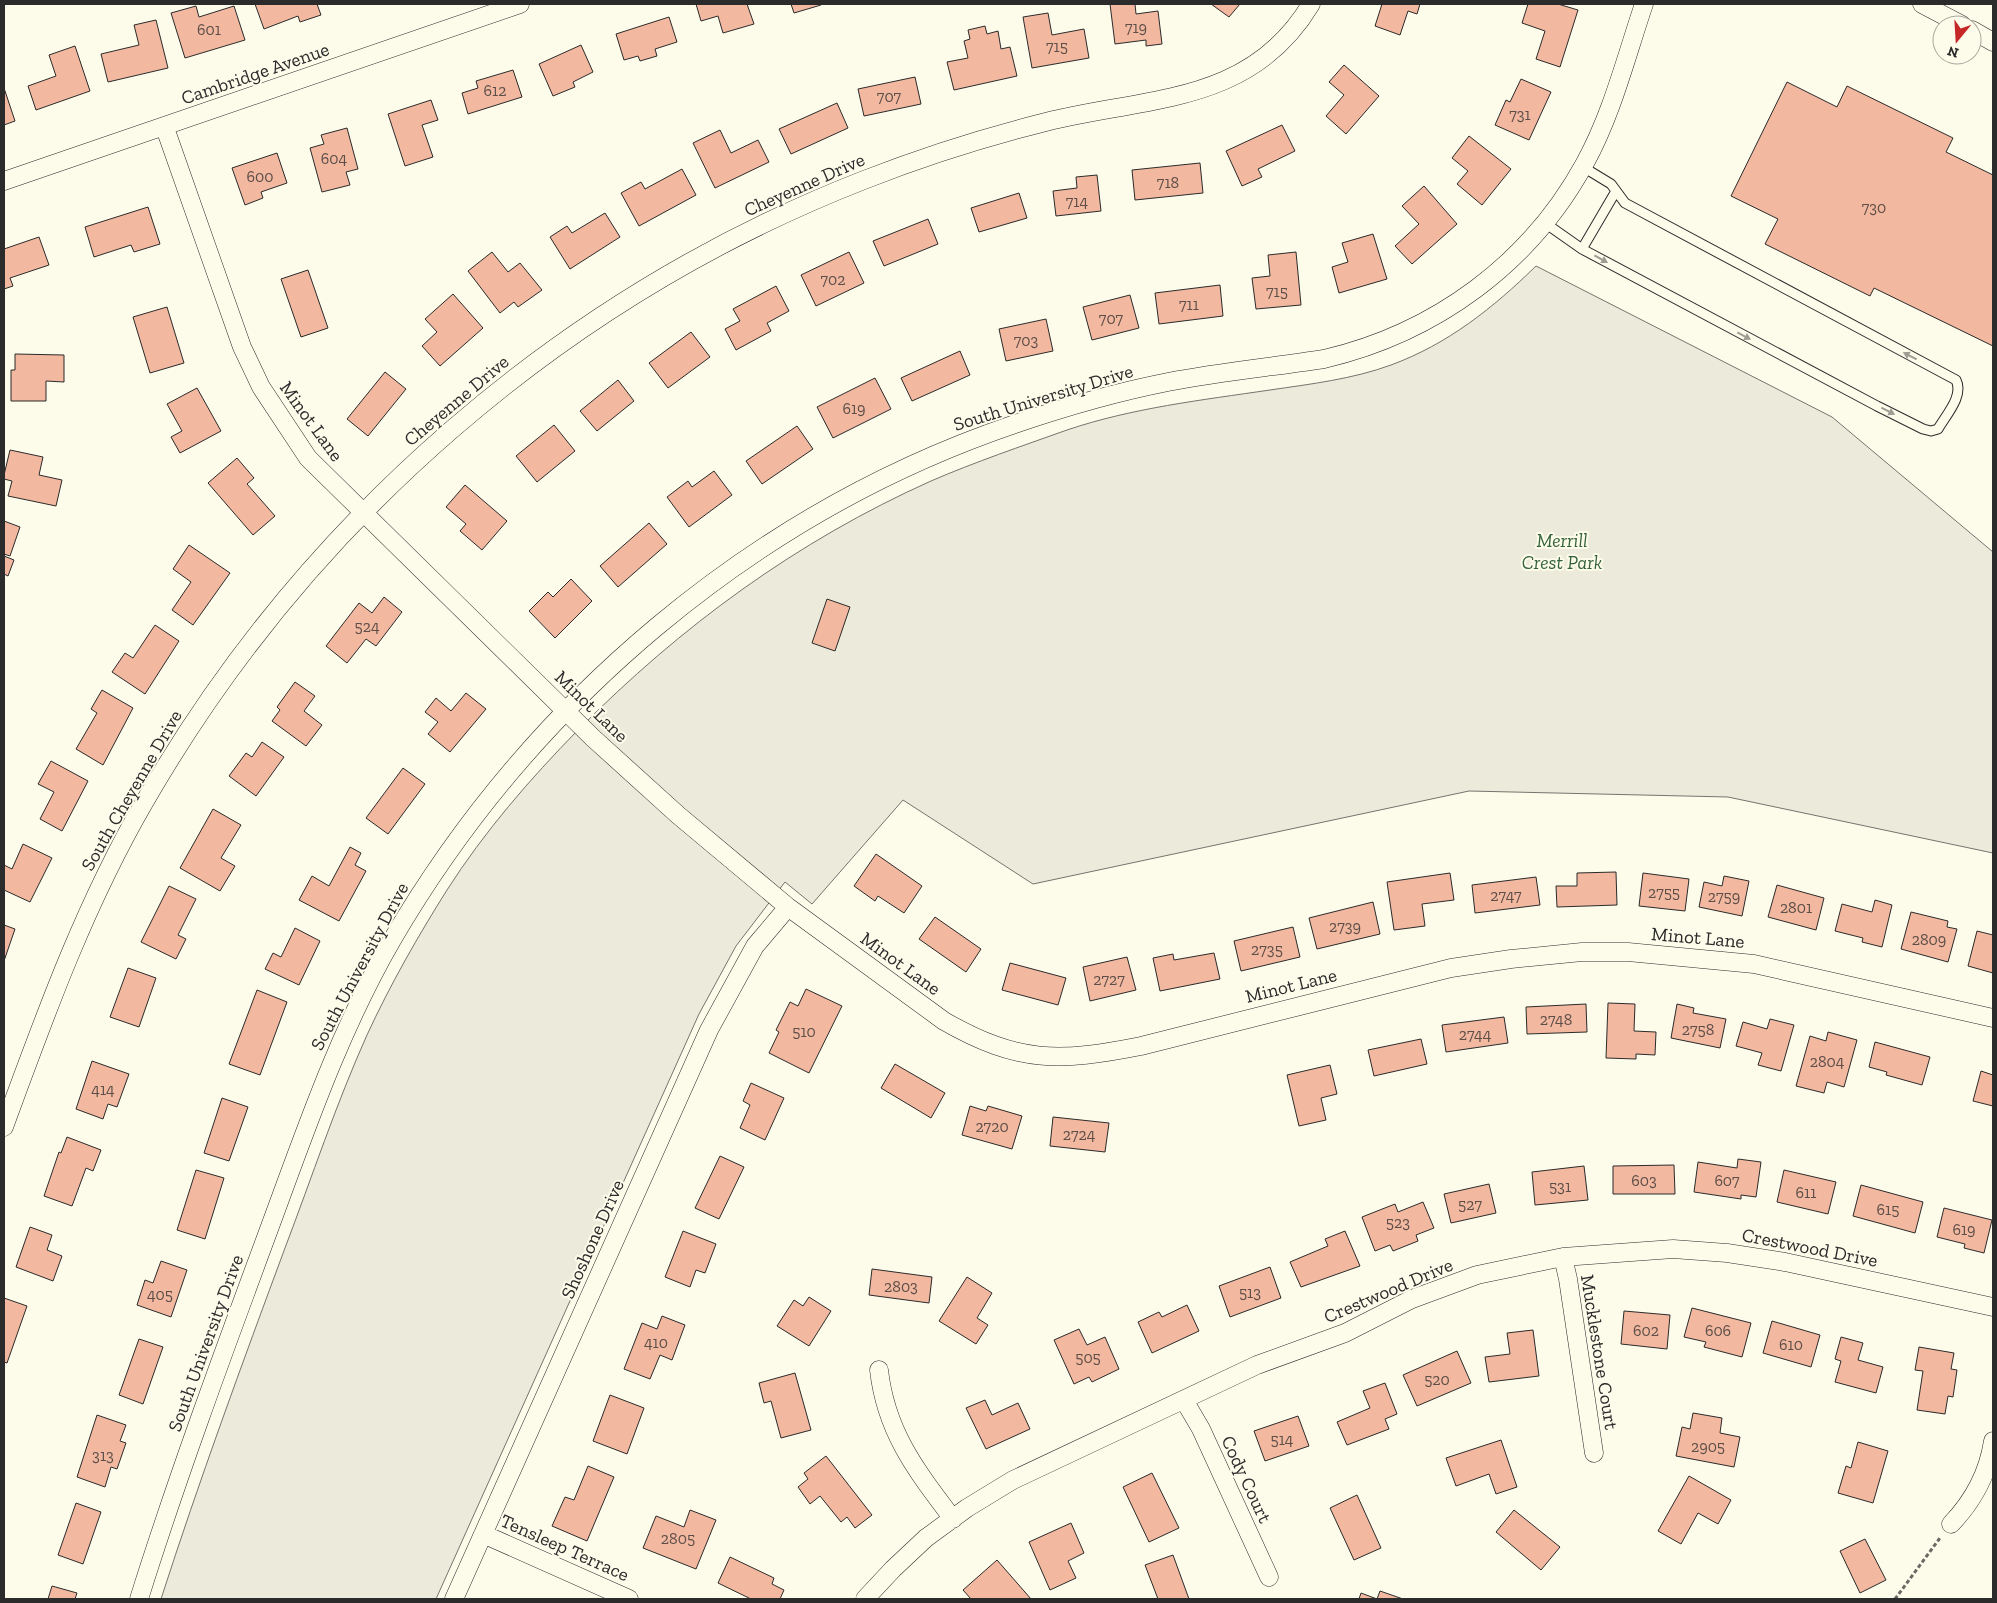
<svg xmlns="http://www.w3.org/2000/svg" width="1997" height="1603" font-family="'Zilla Slab',serif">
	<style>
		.green { fill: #ecebdb; stroke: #74746e }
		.building { fill: #f2b8a0; stroke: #2b2b2b }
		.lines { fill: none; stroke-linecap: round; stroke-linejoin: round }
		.service-casing { stroke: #2b2b2b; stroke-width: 11 }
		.minor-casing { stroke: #2b2b2b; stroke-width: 19 }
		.path { stroke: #6a6964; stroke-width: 3; stroke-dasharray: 4 2.5; stroke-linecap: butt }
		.service { stroke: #fdfbea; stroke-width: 9 }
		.minor { stroke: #fdfbea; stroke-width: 18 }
		.oneway { fill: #9e9d94 }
		.labels { text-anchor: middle; stroke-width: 4; stroke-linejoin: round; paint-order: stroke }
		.number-label { font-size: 16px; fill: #5d4e48 }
		.street-label { font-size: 19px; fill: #2b2b2b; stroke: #fdfbea }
		.park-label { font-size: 19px; font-style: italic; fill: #34623c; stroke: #fdfbea }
	</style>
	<rect width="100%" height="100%" fill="#fdfbea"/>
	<path class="green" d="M1536,266L1832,417L1993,552V853L1728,797L1469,791L1033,884L903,800L812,904L785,882L736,946L699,1014L436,1599H161C199,1481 242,1364 285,1248C312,1177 336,1104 367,1035C390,985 418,936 447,890C484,832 530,779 578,730C681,626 797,541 931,481C975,462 1022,446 1067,430C1132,408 1202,400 1270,390C1311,384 1353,379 1391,365C1448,344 1493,308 1536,266Z"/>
	<path class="building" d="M255,4H317L321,15L300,22L298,16L264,29Z
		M696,4H747L754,24L723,33L718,16L701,21Z
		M791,4H821V5L794,13Z
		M1110,4H1135L1136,14L1158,11L1162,44L1146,46V40L1115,44Z
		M1211,4H1240L1229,17Z
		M1382,4H1420L1417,14L1408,11L1400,35L1375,26Z
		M1528,4H1558L1578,10L1560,67L1536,59L1545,31L1522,23Z
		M196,6L199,17L234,6L245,40L185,58L171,13Z
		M1048,13L1052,35L1084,29L1089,58L1032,68L1023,17Z
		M669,17L677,42L655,49L657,56L640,61L638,56L624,60L616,34Z
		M156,20L168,68L108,82L101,54L139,45L134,25Z
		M985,26L987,34L998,31L1001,49L1010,47L1017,76L954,90L947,62L968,58L964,41L970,39L968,30Z
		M581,45L593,72L573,82L575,87L553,96L539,64Z
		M75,46L90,91L36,110L28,86L56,76L49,55Z
		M1344,65L1379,96L1346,134L1326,116L1344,95L1329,82Z
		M513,70L522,97L468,114L462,93L478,88L476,81Z
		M915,77L921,104L864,116L858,89Z
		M1521,79L1551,92L1529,140L1495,125L1506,100L1510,102Z
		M1787,82L1837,107L1847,86L1953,138L1946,152L1993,175V346L1874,288L1870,296L1765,244L1778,219L1731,196Z
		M4,88L15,121L4,125Z
		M431,100L438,120L422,125L433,157L405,166L388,114Z
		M837,103L848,128L791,154L779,129Z
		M1282,125L1295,151L1258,169L1262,177L1242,186L1226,151Z
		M347,128L358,169L346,172L350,185L322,192L310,148L324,144L321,135Z
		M720,130L731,153L758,140L769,162L715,188L693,143Z
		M1469,136L1511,169L1482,205L1457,184L1468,171L1452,158Z
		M277,153L287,183L261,192L263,198L245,205L232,168Z
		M1200,163L1203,193L1135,200L1132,170Z
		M682,169L696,195L639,226L621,193L641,182L645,189Z
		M1097,175L1101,211L1056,216L1053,191L1077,188L1076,177Z
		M1424,186L1457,224L1412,264L1395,246L1419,224L1402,206Z
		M1019,193L1027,218L979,232L971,208Z
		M148,207L160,244L134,252L131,245L94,257L85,227Z
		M605,213L620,237L570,269L550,237L567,226L572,233Z
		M928,219L938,244L884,266L873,241Z
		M1373,234L1387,279L1339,293L1332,267L1348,262L1342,243Z
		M39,237L49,265L10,278L13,286L4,289V249Z
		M492,252L508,272L520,263L542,290L518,307L514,302L500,313L468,271Z
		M849,252L864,283L816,306L801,275Z
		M1296,252L1301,305L1256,309L1252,278L1270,276L1268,255Z
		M308,270L328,328L301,337L281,279Z
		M1220,285L1223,316L1159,324L1155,293Z
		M776,286L789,311L767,323L771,331L736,350L725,329L740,321L733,309Z
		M453,294L483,328L440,366L422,346L437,332L425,319Z
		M1130,295L1139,328L1092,340L1083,307Z
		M167,307L184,363L150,373L133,317Z
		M1046,319L1053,351L1006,361L999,329Z
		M691,332L710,357L668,388L649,363Z
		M960,351L970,375L912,401L901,378Z
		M15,354L64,355V382L46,381V401H11V370H15Z
		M385,372L406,389L368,436L347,419Z
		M875,378L891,409L833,438L817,407Z
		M618,380L634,401L597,431L580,411Z
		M197,388L221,431L180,453L171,437L182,431L167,404Z
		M554,425L575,451L537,482L516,456Z
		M797,426L813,449L762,484L746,461Z
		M10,450L43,457L39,475L62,480L56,506L8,496L12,481L4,479V475Z
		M237,458L254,478L247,484L275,516L253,535L208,483Z
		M714,471L732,495L689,527L667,497L688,481L692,487Z
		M465,485L507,521L482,550L460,531L466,524L446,507Z
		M4,521L20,527L10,556L4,554Z
		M649,523L667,544L618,587L600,566Z
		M189,545L230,573L193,625L172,610L191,582L173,569Z
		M4,556L14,560L8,576L4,574Z
		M571,579L592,601L555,638L529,611L548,592L553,597Z
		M384,597L402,612L376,646L366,639L347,663L326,646L359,603L372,613Z
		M827,599L850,607L835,651L812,643Z
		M155,625L179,641L145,694L112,672L125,653L133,658Z
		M295,682L315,696L304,711L322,725L306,746L272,721L280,710L277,707Z
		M102,690L133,708L103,765L76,749L97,713L91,709Z
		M466,693L486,709L450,752L428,734L438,722L425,712L436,698L451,711Z
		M262,742L284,757L256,796L229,776L246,753L252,757Z
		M51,761L88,781L62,831L40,819L54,792L38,784Z
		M403,768L425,784L388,834L366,818Z
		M213,809L241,825L221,858L235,866L220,891L180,868Z
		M23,844L52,858L30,902L4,890V865L12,869Z
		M350,847L361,853L355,865L366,871L339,921L299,900L312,876L329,886Z
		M876,854L922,886L904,913L878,896L875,901L854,886Z
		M1616,872L1617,905L1557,907L1556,886H1577V873Z
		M1450,873L1454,900L1422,904L1425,926L1394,930L1387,882Z
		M1643,873L1689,879L1685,911L1639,906Z
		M1724,876L1749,881L1742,916L1699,907L1704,882L1722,886Z
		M1536,877L1540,905L1475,913L1472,885Z
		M1777,885L1824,898L1816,930L1768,917Z
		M169,886L196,899L178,935L186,939L176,959L141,942Z
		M1875,900L1892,905L1882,947L1862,942L1863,938L1835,931L1842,904L1872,912Z
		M1373,902L1380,934L1317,949L1309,918Z
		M1911,912L1948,921L1947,927L1957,929L1948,962L1901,949Z
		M935,917L981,949L966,972L919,939Z
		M4,925L15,929L4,961Z
		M1293,927L1300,957L1241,971L1234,941Z
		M295,928L320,941L299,985L265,969L273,953L281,957Z
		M1977,931L1993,935V973L1968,966Z
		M1214,953L1220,979L1160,991L1153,958L1173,954L1174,960Z
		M1127,957L1136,990L1090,1001L1083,967Z
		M1010,963L1066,978L1058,1005L1002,990Z
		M128,968L156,978L139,1027L110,1017Z
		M806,989L842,1006L809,1073L769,1053L779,1032L776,1030L790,1002L798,1006Z
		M257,990L287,1002L260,1075L229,1064Z
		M1608,1003L1635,1004L1634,1031L1656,1032L1655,1055L1636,1054V1059L1606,1058Z
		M1586,1004L1587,1032L1527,1034L1526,1007Z
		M1677,1004L1694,1008L1693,1013L1726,1019L1720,1048L1671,1038Z
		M1504,1017L1508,1043L1446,1052L1442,1025Z
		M1770,1019L1794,1025L1781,1071L1758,1065L1762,1053L1736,1046L1743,1022L1767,1029Z
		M1828,1032L1857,1040L1844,1087L1827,1082L1824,1093L1796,1086L1810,1036L1826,1041Z
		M1421,1039L1427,1064L1374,1076L1368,1050Z
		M1875,1042L1930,1057L1922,1085L1886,1075L1887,1072L1869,1067Z
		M92,1061L129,1074L117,1107L108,1104L103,1119L76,1109Z
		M895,1064L945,1093L931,1118L881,1088Z
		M1330,1065L1337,1094L1321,1098L1326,1120L1299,1126L1287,1075Z
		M1981,1071L1993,1075V1106L1973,1101Z
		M751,1083L784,1098L765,1140L740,1128L750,1105L743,1101Z
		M222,1098L248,1107L229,1161L204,1153Z
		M970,1106L986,1111L988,1106L1022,1116L1012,1149L962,1135Z
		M1053,1117L1109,1123L1105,1152L1050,1146Z
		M67,1137L101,1150L93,1171L86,1168L72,1206L44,1196L59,1152L61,1153Z
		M720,1156L744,1167L719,1219L695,1208Z
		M1738,1159L1761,1162L1756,1197L1741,1195V1199L1694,1192L1698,1162L1737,1168Z
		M1674,1165L1675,1194H1613V1166Z
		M1584,1166L1588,1200L1535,1205L1532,1172Z
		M196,1170L224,1178L205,1239L177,1230Z
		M1784,1170L1836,1182L1828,1214L1777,1202Z
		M1489,1184L1496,1213L1451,1223L1444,1194Z
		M1861,1185L1923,1202L1915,1233L1853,1216Z
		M1423,1202L1434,1228L1416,1235L1418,1241L1393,1251L1390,1245L1375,1251L1362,1217L1395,1204L1398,1212Z
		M1944,1208L1992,1220L1984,1253L1964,1248L1965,1244L1937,1237Z
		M30,1227L52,1235L47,1250L62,1256L53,1281L16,1267Z
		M683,1231L716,1244L705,1273L696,1270L690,1287L665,1277Z
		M1345,1231L1360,1266L1301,1287L1290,1262L1328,1246L1325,1239Z
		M161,1261L187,1270L171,1317L137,1305L145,1280L153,1283Z
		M1270,1267L1281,1298L1230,1317L1219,1286Z
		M872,1269L932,1277L929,1303L869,1295Z
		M967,1277L992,1293L977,1318L988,1325L976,1344L939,1321Z
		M809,1297L831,1311L809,1346L777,1326L794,1300L803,1306Z
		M4,1298L27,1306L7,1363L4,1362Z
		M1187,1305L1199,1331L1152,1353L1138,1322L1159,1312L1162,1317Z
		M1692,1308L1751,1323L1742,1357L1704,1347L1706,1342L1684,1337Z
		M1624,1311L1670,1315L1667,1349L1621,1344Z
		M662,1316L685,1325L672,1360L660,1355L650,1379L624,1369L642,1323L657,1329Z
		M1772,1321L1820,1335L1811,1367L1763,1353Z
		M1079,1329L1087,1345L1105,1337L1119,1369L1092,1382L1089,1377L1074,1384L1054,1340Z
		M1533,1330L1539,1376L1489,1382L1485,1357L1510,1354L1507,1333Z
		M1841,1337L1863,1343L1858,1360L1883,1367L1876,1393L1835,1382L1841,1361L1835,1359Z
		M139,1339L163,1347L143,1404L119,1395Z
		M1919,1347L1954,1353L1951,1369L1957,1370L1953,1397L1948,1396L1945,1414L1917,1410L1923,1371L1915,1370Z
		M1457,1351L1471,1383L1417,1406L1403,1375Z
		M795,1373L811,1430L781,1438L771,1401L764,1403L759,1383Z
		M1385,1383L1397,1414L1385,1419L1389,1429L1347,1445L1337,1422L1370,1408L1363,1391Z
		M610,1395L644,1408L627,1454L593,1441Z
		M985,1400L992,1415L1018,1403L1030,1429L986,1449L966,1408Z
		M1693,1413L1722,1418L1720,1433L1740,1437L1734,1467L1676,1456L1682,1427L1690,1429Z
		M97,1415L126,1425L120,1441L126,1443L117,1469L111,1467L105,1487L77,1477Z
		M1298,1416L1309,1446L1265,1461L1254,1431Z
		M1501,1440L1517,1487L1496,1494L1489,1474L1456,1486L1446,1458Z
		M1858,1442L1888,1451L1873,1503L1838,1493L1846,1466L1851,1468Z
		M826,1456L872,1515L855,1528L847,1517L841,1522L820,1496L810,1504L798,1487L808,1479L804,1473Z
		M588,1466L614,1477L587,1541L552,1526L565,1497L574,1500Z
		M1152,1473L1179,1528L1149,1542L1123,1487Z
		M1689,1476L1731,1500L1718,1524L1698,1513L1681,1544L1658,1531Z
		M1357,1495L1381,1548L1354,1560L1330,1508Z
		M76,1503L101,1512L83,1564L58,1555Z
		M690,1510L716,1520L696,1569L643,1548L656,1516L684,1527Z
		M1514,1510L1560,1547L1541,1570L1496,1532Z
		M1071,1523L1084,1553L1068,1561L1076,1578L1050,1590L1029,1542Z
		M1865,1539L1886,1580L1860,1593L1840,1551Z
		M1173,1555L1189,1599H1158L1145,1565Z
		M730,1557L774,1578L772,1584L784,1590L780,1599H751L718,1583Z
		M997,1560L1031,1599H971L963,1590Z
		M52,1586L77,1593L75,1599H48Z
		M1380,1591L1403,1599H1359L1361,1593L1377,1599Z"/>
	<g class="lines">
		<g class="service-casing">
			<path id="service" d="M1545,223L1582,249L1877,406L1923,429L1931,431L1938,429C1946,415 1964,396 1956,380L1625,203L1611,184L1583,167
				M1582,249L1616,191"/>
		</g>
		<g class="minor-casing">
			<path id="minor" d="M1922,4L1962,25
				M1972,30L1993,42
				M165,128L242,347L261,387L308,458L593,738L678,815L788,907L944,1021C1019,1064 1060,1062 1141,1046L1451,968L1511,959L1582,952H1628L1754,964L1993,1018
				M4,181L520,4
				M4,1127C45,1015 85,904 145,801C307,520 562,298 864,180C920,158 979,139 1038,124C1141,96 1249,108 1311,4
				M1563,1257L1568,1279L1594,1453
				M879,1370C886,1432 916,1470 953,1519
				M1184,1400L1201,1429L1269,1577
				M1951,1524C1974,1500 1988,1474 1993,1441
				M483,1534L629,1599
				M139,1599C177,1478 221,1359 265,1240C303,1138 337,1035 392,940C531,702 753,513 1015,424C1065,407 1117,392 1168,382C1219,372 1272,367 1324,359C1435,333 1530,264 1585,163C1612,114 1626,57 1644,4
				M454,1599L709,1030L755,946L788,907
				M865,1599L893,1569L926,1538L967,1508L1013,1480L1257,1365L1345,1333L1412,1299L1477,1275L1563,1257L1673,1249L1727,1253L1785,1262L1993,1307"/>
		</g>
		<path class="path" d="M1895,1599L1940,1538"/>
		<use href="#service" class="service"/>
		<use href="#minor" class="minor"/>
	</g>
	<defs><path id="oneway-solid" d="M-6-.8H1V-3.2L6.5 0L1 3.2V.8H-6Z" transform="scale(1.25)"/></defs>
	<g class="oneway">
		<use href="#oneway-solid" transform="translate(1601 259) rotate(29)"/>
		<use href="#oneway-solid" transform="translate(1744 336) rotate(28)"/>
		<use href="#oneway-solid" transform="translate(1910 356) rotate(-153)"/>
		<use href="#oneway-solid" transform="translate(1888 411) rotate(27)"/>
	</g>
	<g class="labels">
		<g class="number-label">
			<text x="1136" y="33">719</text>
			<text x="209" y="35">601</text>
			<text x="1057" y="52">715</text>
			<text x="495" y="96">612</text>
			<text x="889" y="102">707</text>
			<text x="1520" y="120">731</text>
			<text x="334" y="164">604</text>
			<text x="260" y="182">600</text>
			<text x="1168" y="188">718</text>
			<text x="1077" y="207">714</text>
			<text x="1874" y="213">730</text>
			<text x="833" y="285">702</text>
			<text x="1277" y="297">715</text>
			<text x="1189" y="310">711</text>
			<text x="1111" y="324">707</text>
			<text x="1026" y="346">703</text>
			<text x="854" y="414">619</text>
			<text x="367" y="632">524</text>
			<text x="1664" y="898">2755</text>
			<text x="1506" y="901">2747</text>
			<text x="1724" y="902">2759</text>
			<text x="1796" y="913">2801</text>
			<text x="1345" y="932">2739</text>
			<text x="1929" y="945">2809</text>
			<text x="1267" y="955">2735</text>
			<text x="1109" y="985">2727</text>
			<text x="1556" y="1025">2748</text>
			<text x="1698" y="1035">2758</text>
			<text x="804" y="1037">510</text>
			<text x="1475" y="1040">2744</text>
			<text x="1827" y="1067">2804</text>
			<text x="103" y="1095">414</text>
			<text x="992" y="1132">2720</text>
			<text x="1079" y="1140">2724</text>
			<text x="1644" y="1186">603</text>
			<text x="1727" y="1186">607</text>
			<text x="1560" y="1192">531</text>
			<text x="1806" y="1198">611</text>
			<text x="1470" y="1210">527</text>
			<text x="1888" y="1215">615</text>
			<text x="1398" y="1228">523</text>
			<text x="1964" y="1235">619</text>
			<text x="901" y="1292">2803</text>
			<text x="1250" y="1298">513</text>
			<text x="160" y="1300">405</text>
			<text x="1646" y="1336">602</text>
			<text x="1718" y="1336">606</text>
			<text x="656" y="1348">410</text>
			<text x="1791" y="1350">610</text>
			<text x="1088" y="1363">505</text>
			<text x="1437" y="1385">520</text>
			<text x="1282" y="1445">514</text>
			<text x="1708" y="1452">2905</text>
			<text x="103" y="1461">313</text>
			<text x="678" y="1544">2805</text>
		</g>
		<g class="street-label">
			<text transform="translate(255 73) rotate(-19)" y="7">Cambridge Avenue</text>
			<text transform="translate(804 184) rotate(-24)" y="7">Cheyenne Drive</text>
			<text transform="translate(1043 397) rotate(-17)" y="7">South University Drive</text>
			<text transform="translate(456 400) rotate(-40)" y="7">Cheyenne Drive</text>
			<text transform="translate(312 421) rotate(54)" y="7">Minot Lane</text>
			<text transform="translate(592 706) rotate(44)" y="7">Minot Lane</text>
			<text transform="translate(131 790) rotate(-60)" y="7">South Cheyenne Drive</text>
			<text transform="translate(1698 937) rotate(5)" y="7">Minot Lane</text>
			<text transform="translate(901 963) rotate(36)" y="7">Minot Lane</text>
			<text transform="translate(359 966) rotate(-62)" y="7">South University Drive</text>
			<text transform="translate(1291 985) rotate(-14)" y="7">Minot Lane</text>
			<text transform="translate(592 1239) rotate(-66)" y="7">Shoshone Drive</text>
			<text transform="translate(1810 1247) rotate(11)" y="7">Crestwood Drive</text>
			<text transform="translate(1388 1290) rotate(-23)" y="7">Crestwood Drive</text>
			<text transform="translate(205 1343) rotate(-70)" y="7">South University Drive</text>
			<text transform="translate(1600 1352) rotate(81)" y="7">Mucklestone Court</text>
			<text transform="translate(1247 1479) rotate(65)" y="7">Cody Court</text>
			<text transform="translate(565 1547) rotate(24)" y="7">Tensleep Terrace</text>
		</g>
		<g class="park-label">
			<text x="1562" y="547">Merrill<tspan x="1562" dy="22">Crest Park</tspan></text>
		</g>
	</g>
	<rect width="1997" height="1603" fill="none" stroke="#2b2b2b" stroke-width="10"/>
	<g transform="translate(1957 40) rotate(198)"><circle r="24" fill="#fdfbea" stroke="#a9a89e"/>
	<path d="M0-4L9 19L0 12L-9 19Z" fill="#c62828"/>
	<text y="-8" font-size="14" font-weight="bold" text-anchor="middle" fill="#2b2b2b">N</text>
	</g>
</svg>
